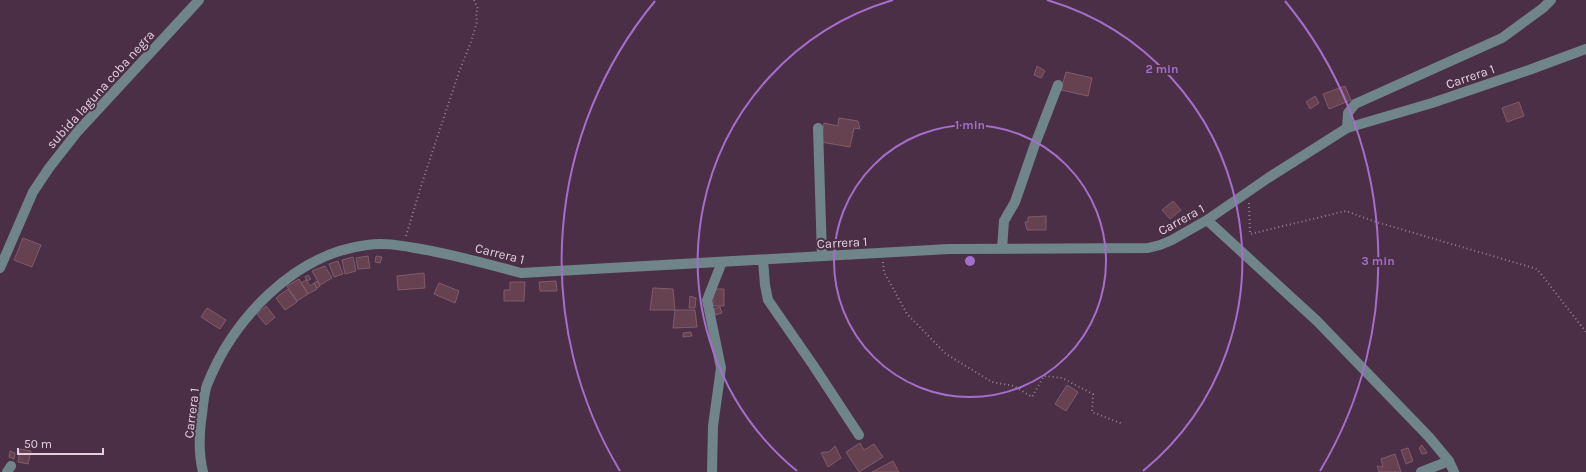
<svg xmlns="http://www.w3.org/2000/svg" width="1586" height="472" font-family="Karla,sans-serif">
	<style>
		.building { fill: #664251; stroke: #815b6a }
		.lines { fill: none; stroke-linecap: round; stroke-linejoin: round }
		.path { stroke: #967f91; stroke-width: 2; stroke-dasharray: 1 3; stroke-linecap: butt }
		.minor { stroke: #708589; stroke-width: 10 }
		.ring { fill: none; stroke: #a46ecb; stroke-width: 2 }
		.labels { text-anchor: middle; stroke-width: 4; stroke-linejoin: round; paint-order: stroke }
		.street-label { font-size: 13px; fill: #e2d0de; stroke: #4b2f46 }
		.centre { fill: #a46ecb; stroke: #4b2f46; stroke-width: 2 }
		.ring-label { font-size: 12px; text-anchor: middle; font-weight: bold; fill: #a46ecb; stroke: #4b2f46; stroke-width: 4; stroke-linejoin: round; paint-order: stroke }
	</style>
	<rect width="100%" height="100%" fill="#4b2f46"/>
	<path class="building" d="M1037,66L1045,71L1041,78L1034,75Z
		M1066,72L1092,78L1088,96L1061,90Z
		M1345,86L1351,100L1329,109L1323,94Z
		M1315,96L1319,103L1310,109L1306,102Z
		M1519,102L1524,116L1507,122L1502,108Z
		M839,118L858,121L860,129L854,128L850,147L821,142L824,123L838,126Z
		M1173,201L1181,210L1170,219L1162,210Z
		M1046,216V230H1027L1025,222H1028V217Z
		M23,238L41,245L32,267L14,260Z
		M368,256L370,268L358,269L356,258Z
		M376,256L382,257L380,263L375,262Z
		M353,257L356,271L345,274L342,260Z
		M338,261L343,274L334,277L329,264Z
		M325,266L332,278L320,285L312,271Z
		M424,273L425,288L398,290L397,276Z
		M308,275L311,279L307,281L305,277Z
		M299,279L308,294L297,301L287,286Z
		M306,280L310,286L314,283L317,289L308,294L301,283Z
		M317,281L320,286L317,288L314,283Z
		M556,281L557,291H540L539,282Z
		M510,282H525L524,301H504V290H510Z
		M439,283L459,291L455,303L434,294Z
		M653,288L673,289L675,310H650Z
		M288,289L297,302L285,310L276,298Z
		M713,289H724V306H713Z
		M690,296L696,298L695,308H689Z
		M266,306L275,317L266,325L257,314Z
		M720,307L722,313L715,315L714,309Z
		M207,308L226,320L220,329L201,317Z
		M675,310H695L697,327L673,328Z
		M691,332L692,336L683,337V333Z
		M1067,385L1078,392L1066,411L1055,404Z
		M860,443L864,450L874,444L883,457L859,472L846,452Z
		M1422,445L1427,453L1422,454L1419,448Z
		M835,446L841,458L828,467L821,453L824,452H829Z
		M1408,448L1413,461L1406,464L1401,450Z
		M20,449L31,451L28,464L18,462Z
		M10,451L15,453L14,459L9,457Z
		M1395,454L1401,472H1379L1377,466L1383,467L1381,459Z
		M893,461L899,472H872Z"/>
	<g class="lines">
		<path class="path" d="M1249,203L1250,234L1346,211L1373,221L1537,269L1586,332
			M406,236L422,183L459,72L471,42L477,22L476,13L478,9L474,0
			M883,262L884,272L907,314L946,354L992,382L1014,386L1032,397L1044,376L1062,378L1093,394L1092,412L1123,424"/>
		<path class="minor" d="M818,128L822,256
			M1347,128L1348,113L1355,104L1502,38L1543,8L1551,0
			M1207,220L1317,321L1429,437L1449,461L1454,472
			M1002,249L1004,221L1015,202L1034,147L1058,85
			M763,260L765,285L768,300L813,365L859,435
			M0,268L33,192L49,168L78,131L199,0
			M7,472L11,466
			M203,472C199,456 199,438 201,421C203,410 203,396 207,385C233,319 294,254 367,245C386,242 403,246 421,249C455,255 488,264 521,273L949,249L1148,248L1160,245L1172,240L1207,220L1268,178L1347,128L1432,103L1529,70L1586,49
			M712,472L713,426L721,368L707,300L722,262
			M1421,472L1449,461"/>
	</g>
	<g class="ring">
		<circle cx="970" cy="261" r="136"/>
		<path d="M797 471A272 272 0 0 1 893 0M1047 0A272 272 0 0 1 1143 471"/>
		<path d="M620 471A408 408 0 0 1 655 1M1285 1A408 408 0 0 1 1320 471"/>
	</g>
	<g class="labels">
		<g class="street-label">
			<text transform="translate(1470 76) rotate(-19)" y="5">Carrera 1</text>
			<text transform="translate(100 89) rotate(-48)" y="5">subida laguna coba negra</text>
			<text transform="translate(1181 219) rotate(-29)" y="5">Carrera 1</text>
			<text transform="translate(842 242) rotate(-3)" y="5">Carrera 1</text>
			<text transform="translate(500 253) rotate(14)" y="5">Carrera 1</text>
			<text transform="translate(191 413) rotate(-83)" y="5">Carrera 1</text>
		</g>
	</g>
	<circle cx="970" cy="261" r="6" class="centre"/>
	<g class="ring-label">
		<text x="1162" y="73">2 min</text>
		<text x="970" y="129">1 min</text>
		<text x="1378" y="265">3 min</text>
	</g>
	<path d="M18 448v6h85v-6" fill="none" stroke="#e2d0de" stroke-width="2"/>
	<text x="24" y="448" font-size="12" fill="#e2d0de" stroke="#4b2f46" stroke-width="3" paint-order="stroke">50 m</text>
</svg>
